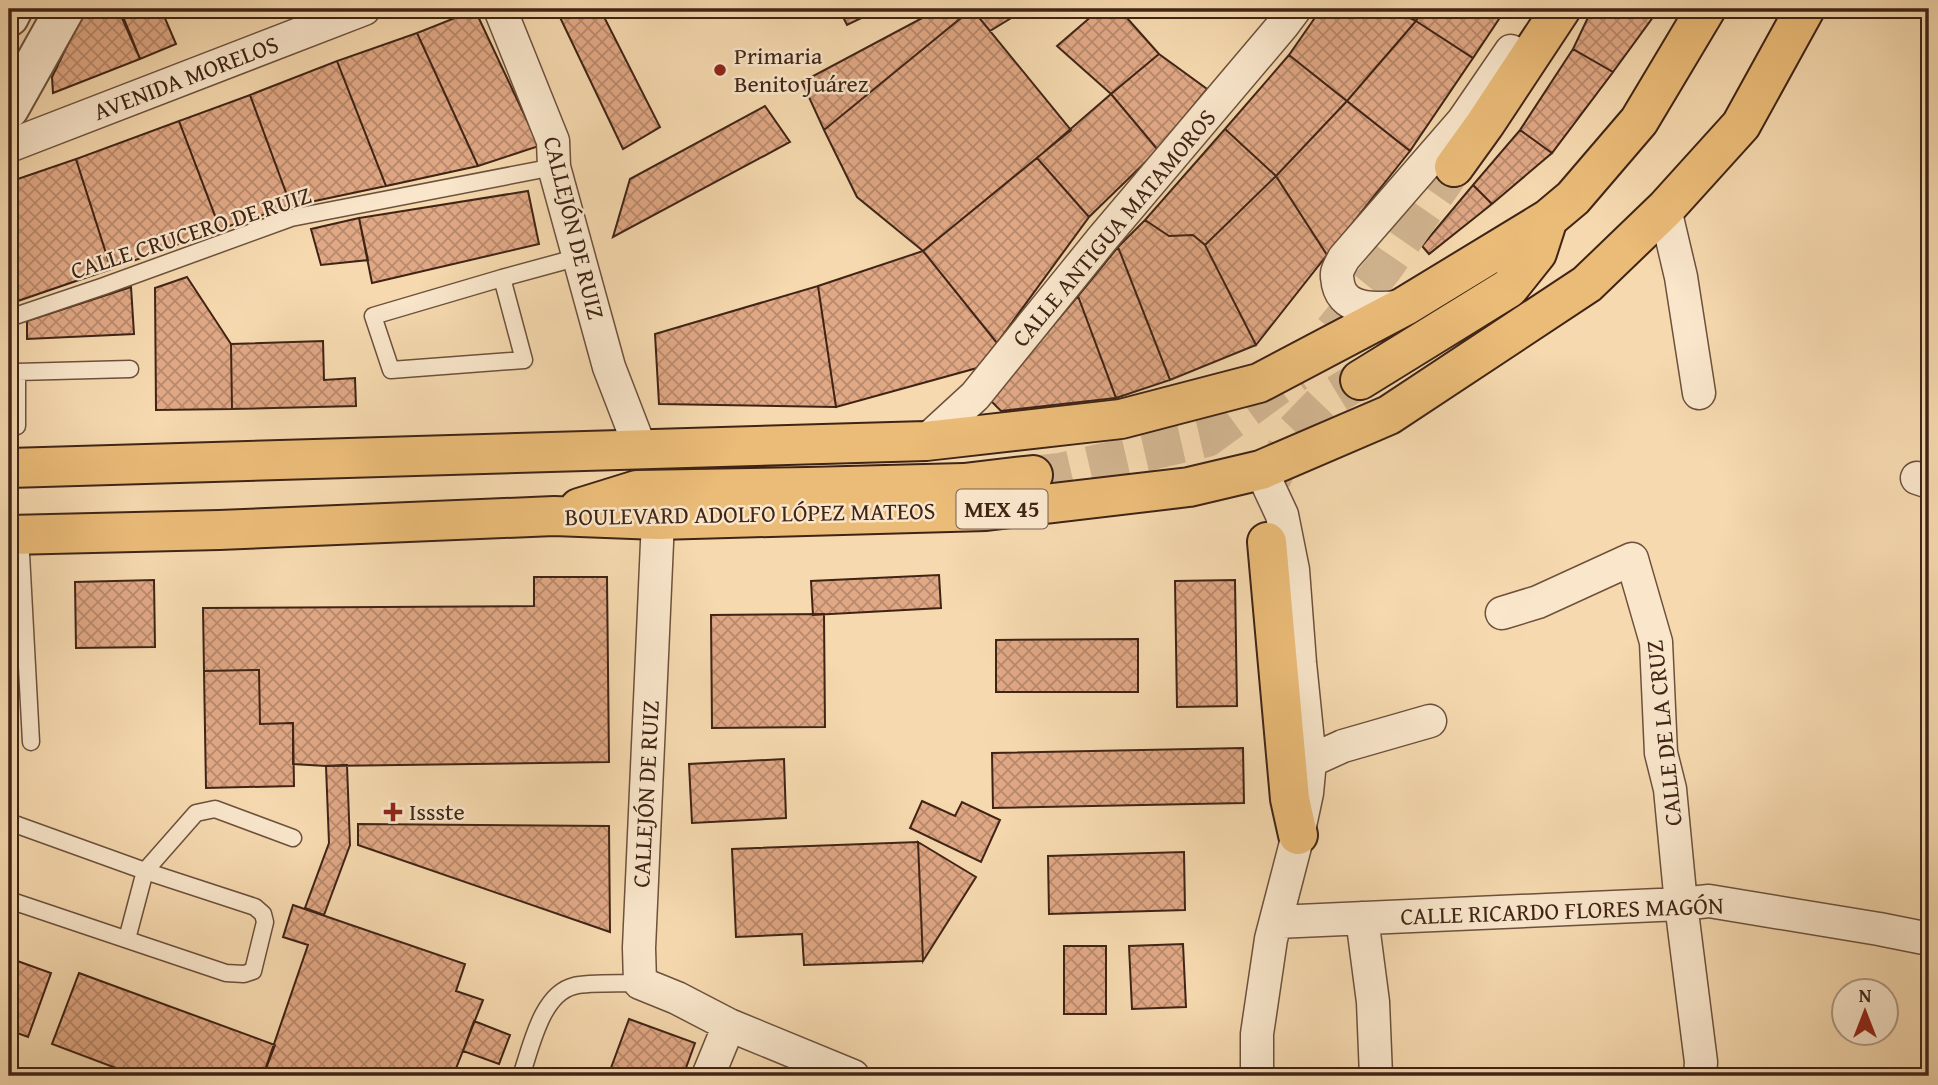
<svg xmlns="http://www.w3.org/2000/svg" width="1938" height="1085" font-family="'Gentium Book Plus',serif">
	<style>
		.building { fill: url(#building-cross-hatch); stroke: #3f2416; stroke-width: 2 }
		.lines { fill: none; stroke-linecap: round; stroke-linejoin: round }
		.primary-tunnel { stroke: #d1b590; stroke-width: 38; stroke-dasharray: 38 19; stroke-linecap: butt }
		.service-casing { stroke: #6d513c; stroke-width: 19 }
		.minor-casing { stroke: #6d513c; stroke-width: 35 }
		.tertiary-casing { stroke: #6d513c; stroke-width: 42 }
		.primary-casing { stroke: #3f2416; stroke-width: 42 }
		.service { stroke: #f9e6cb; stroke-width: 16 }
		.minor { stroke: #f9e6cb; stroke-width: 32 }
		.tertiary { stroke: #f9e6cb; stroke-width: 38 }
		.primary { stroke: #ebbc78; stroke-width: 38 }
		.poi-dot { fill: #8f2418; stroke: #f9e6cb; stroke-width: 2.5 }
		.labels { text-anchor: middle; stroke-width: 5; stroke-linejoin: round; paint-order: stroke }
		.shield { fill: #f9e6cb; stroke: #775e4c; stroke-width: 2 }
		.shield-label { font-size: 23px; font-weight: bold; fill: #3f2416 }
		.poi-label { font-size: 24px; fill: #3f2416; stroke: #f9e6cb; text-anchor: start }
		.street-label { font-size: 24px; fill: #3f2416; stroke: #f9e6cb }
	</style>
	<defs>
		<pattern id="building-cross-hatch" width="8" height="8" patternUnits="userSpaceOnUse" patternTransform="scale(1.75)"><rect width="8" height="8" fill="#e1a885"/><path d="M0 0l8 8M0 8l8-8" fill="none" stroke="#b8896c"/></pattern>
	</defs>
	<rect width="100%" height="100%" fill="#f6d9af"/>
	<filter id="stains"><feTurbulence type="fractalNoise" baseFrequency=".00286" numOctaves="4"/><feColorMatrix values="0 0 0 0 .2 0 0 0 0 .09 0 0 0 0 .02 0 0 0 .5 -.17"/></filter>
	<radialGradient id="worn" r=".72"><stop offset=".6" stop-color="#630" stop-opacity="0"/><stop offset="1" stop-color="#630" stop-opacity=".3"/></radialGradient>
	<path class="building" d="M85,9H120L140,59L53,93L52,77Z
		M119,9H144L122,18Z
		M144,9H161L176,44L140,59L122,18Z
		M556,9H600L660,127L623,149Z
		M839,9H880L847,25Z
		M939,9H950L952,13L972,9L824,130L802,82Z
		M958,9H1026L990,31L972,9L952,13Z
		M972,9L1071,130L923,251L857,197L824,130Z
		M1100,9H1119L1159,54L1111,94L1057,46Z
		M1321,9H1392L1416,21L1347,101L1289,55Z
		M1392,9H1423L1416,21Z
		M1423,9H1504L1499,19L1473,58L1416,21Z
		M1592,9H1659L1613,72L1573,49Z
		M475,10L539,146L478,166L417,33Z
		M1416,21L1473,58L1410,151L1347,101Z
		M417,33L478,166L386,186L337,61Z
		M1573,49L1613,72L1552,153L1520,130Z
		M1159,54L1207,89L1158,150L1111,94Z
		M1289,55L1347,101L1276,176L1225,129Z
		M337,61L386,186L291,206L250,95Z
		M1111,94L1158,150L1089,217L1037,158Z
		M250,95L291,206L220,229L179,121Z
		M1347,101L1410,151L1327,255L1276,176Z
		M765,106L790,142L613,237L630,179Z
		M179,121L220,229L111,269L76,159Z
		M1225,129L1276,176L1205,245L1193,235L1169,236L1145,220Z
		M1520,130L1552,153L1492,204L1473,185Z
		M1037,158L1089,217L997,343L923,251Z
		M76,159L111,269L9,304V182Z
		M1276,176L1327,255L1256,345L1205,245Z
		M1473,185L1492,204L1429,254L1422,246Z
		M528,191L539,244L372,283L359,218Z
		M359,218L368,260L321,265L311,229Z
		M1145,220L1169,236L1193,235L1205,245L1256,345L1170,380L1118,247Z
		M1118,247L1170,380L1116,398L1078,296Z
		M923,251L997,343L977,368L836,407L818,286Z
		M187,277L231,344L232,409L156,410L155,288Z
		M818,286L836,407L659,404L655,334Z
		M131,287L134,334L27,339V321Z
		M1078,296L1116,398L1001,411L990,400Z
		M323,341L324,380L355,378L356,406L232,409L231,344Z
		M939,575L941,608L813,615L811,581Z
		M534,577H607L609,762L326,766L293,764V723L260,724L259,670L204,671L203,608L534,606Z
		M154,580L155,647L76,648L75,582Z
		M1235,580L1237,706L1177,707L1175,581Z
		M824,614L825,727L712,728L711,615Z
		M1138,639V692H996V640Z
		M259,670L260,724L293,723L294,786L206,788L204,671Z
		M1243,748L1244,803L993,808L992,753Z
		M784,759L786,818L692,823L689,764Z
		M347,765L350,845L324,915L305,908L329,843L326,766Z
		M922,801L955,816L962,802L1000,820L981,862L910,828Z
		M358,824L609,826L610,932L358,845Z
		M918,842L923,961L804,965L802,934L736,937L732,849Z
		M918,842L976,877L923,961Z
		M1184,852L1185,910L1049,914L1048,856Z
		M293,905L465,964L456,991L483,1000L453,1076H263L308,945L283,937Z
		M1183,944L1186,1007L1132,1009L1129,946Z
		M1064,946H1106V1014H1064Z
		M9,958L51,973L28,1037L9,1030Z
		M79,973L275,1045L263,1076H137L52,1044Z
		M629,1019L695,1043L683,1076H608Z
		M474,1021L510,1035L499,1064L463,1051Z"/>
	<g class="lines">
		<path class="primary-tunnel" d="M1333,331L1384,268L1454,167
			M1033,475L1060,472L1207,438L1296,373
			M1272,483V479L1294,432L1322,403L1360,380"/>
		<g class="service-casing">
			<path id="service" d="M502,278L524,360L391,370L373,316Z
				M502,278L579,257
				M9,318L104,286L291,218L554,167
				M9,426H17V372L130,369
				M20,535L31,742
				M9,822L145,871L255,907L263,914L265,922L253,971L244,974L226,973L9,900
				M127,939L145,871L196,813L215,809L293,838
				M521,1076C531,1048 541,994 574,986C589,982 623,984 640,983"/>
		</g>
		<g class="minor-casing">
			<path id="minor" d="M500,9L553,141L554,167L609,367L641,450
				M9,146L364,9
				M1665,209L1681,277L1699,393
				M1404,306C1381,309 1344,313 1338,284C1338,281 1336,275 1337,273C1338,268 1342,262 1344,258L1463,121L1511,51
				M926,441L975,396L1102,239L1283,25L1295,9
				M1917,478L1929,482
				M658,520L639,948L640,983L677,998L729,1025L853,1076
				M1502,613L1538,602L1632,559L1656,642L1661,753L1670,789L1681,904L1701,1062L1700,1076
				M1310,761L1343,746L1430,721
				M1362,918L1373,1002L1376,1076
				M1276,922L1681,904L1709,901L1879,929L1929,939
				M708,1076L729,1025
				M1257,1076V1034L1271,939L1298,835L1307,793L1310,761L1300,663L1293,570L1282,515L1261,470"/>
		</g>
		<g class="tertiary-casing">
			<path id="tertiary" d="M9,17L13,9
				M9,109L65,9"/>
		</g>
		<g class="primary-casing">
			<path id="primary" d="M1454,167L1485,124L1561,9
				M1360,380L1509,288L1537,253L1548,219
				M9,468L926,441L1121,419L1259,383L1405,306L1548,219L1573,198L1639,121L1706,9
				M579,508L637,490L808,487L964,483L1033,475
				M9,535L219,530L554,516L658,520L986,511L1189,487L1261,470L1389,415L1587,284L1665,209L1741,125L1805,9
				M1267,542L1290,799L1298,835"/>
		</g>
		<use href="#service" class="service"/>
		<use href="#minor" class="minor"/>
		<use href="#tertiary" class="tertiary"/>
		<use href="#primary" class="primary"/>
	</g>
	<g class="poi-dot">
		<circle cx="720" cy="70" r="7"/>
		<path d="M389.5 801.5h7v7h7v7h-7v7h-7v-7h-7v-7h7z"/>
	</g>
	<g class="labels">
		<rect class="shield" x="956.5" y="489.5" width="91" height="39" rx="5"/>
		<g class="shield-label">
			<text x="1002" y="517">MEX 45</text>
		</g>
		<g class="poi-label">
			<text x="734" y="64">Primaria<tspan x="734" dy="28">Benito Juárez</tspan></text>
			<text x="409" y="820">Issste</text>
		</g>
		<g class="street-label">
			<text transform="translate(186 78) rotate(-21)" y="8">AVENIDA MORELOS</text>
			<text transform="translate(574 228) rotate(76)" y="8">CALLEJÓN DE RUIZ</text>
			<text transform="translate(1114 228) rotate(-50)" y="8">CALLE ANTIGUA MATAMOROS</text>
			<text transform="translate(191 233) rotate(-18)" y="8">CALLE CRUCERO DE RUIZ</text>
			<text transform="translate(750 514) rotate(-1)" y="8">BOULEVARD ADOLFO LÓPEZ MATEOS</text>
			<text transform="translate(1664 733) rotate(-96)" y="8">CALLE DE LA CRUZ</text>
			<text transform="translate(646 794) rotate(-87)" y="8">CALLEJÓN DE RUIZ</text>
			<text transform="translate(1562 911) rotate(-2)" y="8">CALLE RICARDO FLORES MAGÓN</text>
		</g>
	</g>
	<rect width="1938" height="1085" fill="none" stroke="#f6d9af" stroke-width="35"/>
	<rect x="10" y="10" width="1917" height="1064" fill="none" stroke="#3f2416" stroke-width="3.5"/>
	<rect x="18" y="18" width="1903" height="1050" fill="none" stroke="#3f2416" stroke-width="2"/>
	<g transform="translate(1865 1012)"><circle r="33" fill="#f9e6cb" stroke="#af9883" stroke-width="2"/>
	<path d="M0-5L12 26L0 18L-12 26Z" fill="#8f2418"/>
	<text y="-10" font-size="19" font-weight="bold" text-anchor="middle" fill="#3f2416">N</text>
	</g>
	<rect width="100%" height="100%" filter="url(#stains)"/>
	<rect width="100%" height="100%" fill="url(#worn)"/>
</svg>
